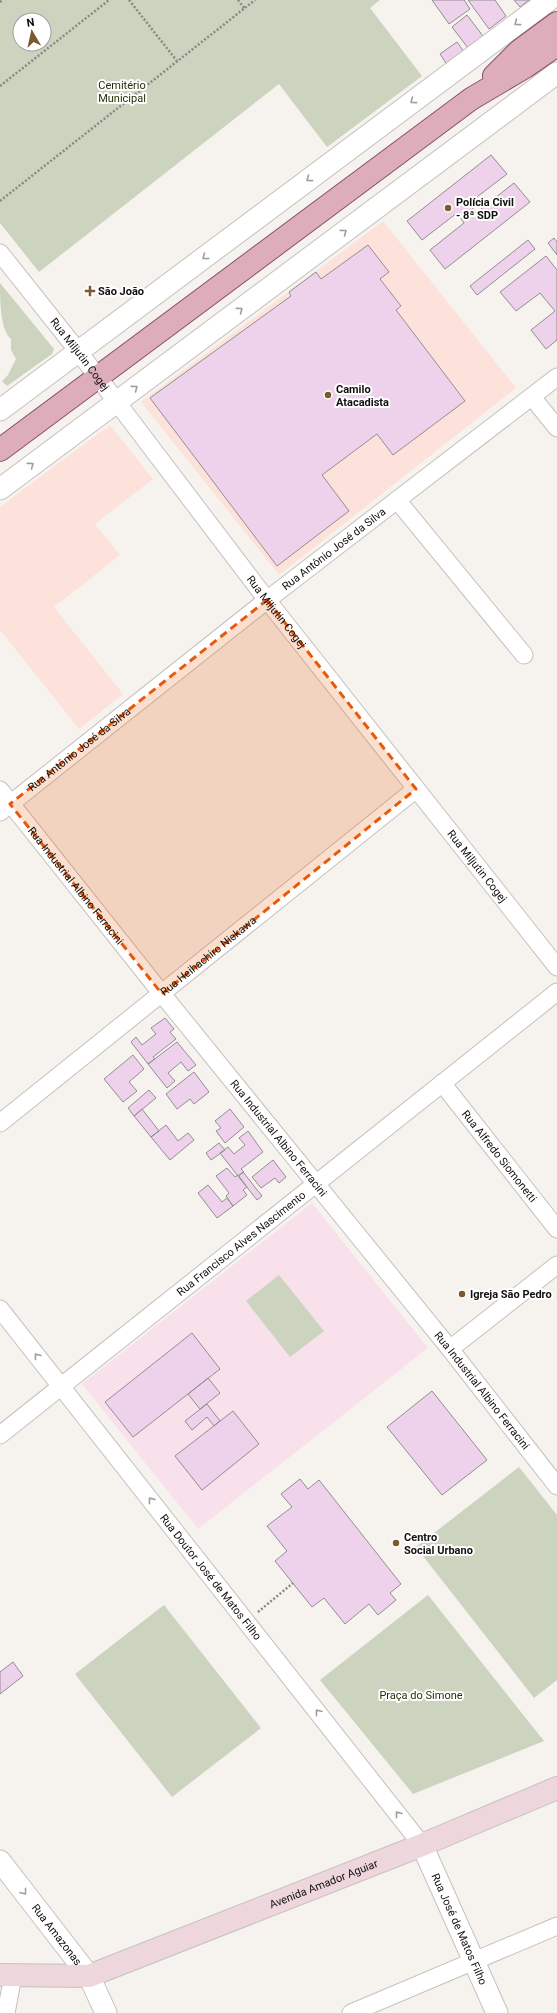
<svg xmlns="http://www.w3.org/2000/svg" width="557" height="2013" font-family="Roboto,sans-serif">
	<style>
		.commercial { fill: #fce2db }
		.education { fill: #f9e1ec }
		.green { fill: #ccd3bf; fill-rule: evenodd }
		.building { fill: #eed2ec; stroke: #928e91 }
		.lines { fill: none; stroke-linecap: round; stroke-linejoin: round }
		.minor-casing { stroke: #c5c1be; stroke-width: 19 }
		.tertiary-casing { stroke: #c5c1be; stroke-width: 23 }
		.secondary-casing { stroke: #c5c1be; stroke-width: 24 }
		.primary-casing { stroke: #885262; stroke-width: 24 }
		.path { stroke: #8a8885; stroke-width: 2.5; stroke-dasharray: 2 2; stroke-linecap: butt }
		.minor { stroke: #fff; stroke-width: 17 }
		.tertiary { stroke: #fff; stroke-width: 21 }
		.secondary { stroke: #eed6dd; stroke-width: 22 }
		.primary { stroke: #deadbb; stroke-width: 22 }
		.oneway { stroke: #a09f9f }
		.marked { fill: #e8590c; fill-opacity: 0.2; stroke: #e8590c; stroke-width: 3; stroke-dasharray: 8 5; stroke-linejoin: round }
		.poi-dot { fill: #7b5a31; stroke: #fff; stroke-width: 1.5 }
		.labels { text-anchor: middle; stroke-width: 4; stroke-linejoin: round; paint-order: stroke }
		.park-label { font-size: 11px; fill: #262f07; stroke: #fff }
		.poi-label { font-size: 11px; font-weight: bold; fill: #11100f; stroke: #fff; text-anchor: start }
		.street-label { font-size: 11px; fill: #11100f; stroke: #fff }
	</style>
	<rect width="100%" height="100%" fill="#f6f2ee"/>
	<path class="commercial" d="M383,221L516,388L279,575L141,402Z
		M110,425L153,479L95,524L120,555L54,607L123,694L79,729L0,630V507Z"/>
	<path class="education" d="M312,1203L428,1348L198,1529L82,1384Z"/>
	<path class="green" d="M0,0H380L370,8L422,76L327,147L279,84L39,272L0,223ZM20,20H44V44H20Z
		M0,283L54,349L52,354L7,386L2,381L8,375L16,359L11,350V339C0,330 0,299 0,283Z
		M279,1275L324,1331L290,1357L246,1301Z
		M519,1467L557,1515V1680L534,1698L416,1547Z
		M428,1595L544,1741L413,1794L320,1680Z
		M164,1605L261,1728L172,1797L75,1674Z"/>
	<path class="building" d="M432,0H464L470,9L449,24Z
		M468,0H495L506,16L489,29Z
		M514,0H529L520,7Z
		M467,15L486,40L471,52L452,27Z
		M457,42L467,56L450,69L440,54Z
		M491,155L507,174L469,203L476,213L514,183L530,202L445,269L430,250L464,223L457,213L422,240L407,221Z
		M554,238L557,242V255L548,243Z
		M528,240L535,249L477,295L470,286Z
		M368,245L389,272L380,279L401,306L396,310L465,401L393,455L377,434L322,475L349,511L277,566L150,398L291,296L289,292L316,272L321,279Z
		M546,256L557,270V340L546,349L531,330L555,311L540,293L516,311L500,292Z
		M165,1018L174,1029L170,1032L176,1039L153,1057L155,1059L148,1064L131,1042L136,1037L142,1045L156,1034L151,1028Z
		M177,1042L196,1065L188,1071L181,1062L168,1073L175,1081L167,1088L148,1064Z
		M133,1055L144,1069L129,1082L137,1091L123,1102L104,1079Z
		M194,1072L209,1092L194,1104L190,1099L177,1109L166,1094Z
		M149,1090L156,1098L134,1116L128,1108Z
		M142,1109L159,1131L151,1137L134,1116Z
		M230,1109L244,1127L225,1143L216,1131L221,1128L215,1121Z
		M166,1125L178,1141L188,1133L194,1140L170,1160L151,1137Z
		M248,1131L263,1152L241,1169L244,1172L238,1176L220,1153L228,1147L234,1154L245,1145L239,1138Z
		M219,1143L225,1150L211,1160L206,1153Z
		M273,1160L286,1177L279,1183L275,1178L261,1188L252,1177Z
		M227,1168L235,1177L238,1175L247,1187L243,1190L247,1195L233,1206L226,1196L229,1193L216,1176Z
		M243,1172L262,1196L257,1200L238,1176Z
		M208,1185L222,1202L227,1198L233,1206L217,1218L198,1193Z
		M192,1333L220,1369L133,1437L105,1402Z
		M208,1378L220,1393L200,1409L188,1394Z
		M432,1391L487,1460L442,1495L387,1427Z
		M207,1404L220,1421L214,1426L207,1417L192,1430L185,1421Z
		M233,1411L259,1444L202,1490L175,1456Z
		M300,1479L308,1489L319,1480L401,1584L390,1593L396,1600L378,1615L369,1604L345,1624L324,1598L312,1607L275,1561L287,1551L267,1526L292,1507L281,1494Z
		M13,1662L23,1676L0,1694V1672Z"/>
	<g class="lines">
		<g class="minor-casing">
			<g id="minor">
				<path id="s1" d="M0,253L78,351L267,600L557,967"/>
				<path d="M532,397L557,428"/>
				<path d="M397,500L524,655"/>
				<path id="s2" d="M0,790L162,994L450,1349L557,1486"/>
				<path id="s3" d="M0,812L267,600L557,377"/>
				<path id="s4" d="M442,1083L557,1229"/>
				<path id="s5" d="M0,1123L416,789"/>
				<path id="s6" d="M0,1309L422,1845"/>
				<path d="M450,1349L557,1265"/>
				<path id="s7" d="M0,1435L557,992"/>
				<path d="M6,2013L13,1976"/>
				<path d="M351,2013L557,1926"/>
			</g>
		</g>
		<g class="tertiary-casing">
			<g id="tertiary">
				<path d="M0,410L549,0"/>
				<path d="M0,489L557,73"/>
				<path id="s8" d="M422,1845L497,2013"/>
				<path id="s9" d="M0,1861L89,1976L106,2013"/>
			</g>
		</g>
		<g class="secondary-casing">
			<g id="secondary">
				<path id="s10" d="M0,1975L89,1976L422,1845L557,1788"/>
			</g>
		</g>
		<g class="primary-casing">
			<path id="primary" d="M494,76L519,51L557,23
				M0,450L471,99L525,67L557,45"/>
		</g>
		<path class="path" d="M129,0L177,61
			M238,0L245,9
			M0,2L3,0
			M0,86L109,0
			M0,201L255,0
			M258,1612L293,1583"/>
		<use href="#minor" class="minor"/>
		<use href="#tertiary" class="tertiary"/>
		<use href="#secondary" class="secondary"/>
		<use href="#primary" class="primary"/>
	</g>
	<defs><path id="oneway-chevron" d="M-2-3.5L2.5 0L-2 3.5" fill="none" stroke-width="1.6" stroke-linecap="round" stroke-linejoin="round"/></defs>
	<g class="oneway">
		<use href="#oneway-chevron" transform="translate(517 23) rotate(143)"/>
		<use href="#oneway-chevron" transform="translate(413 101) rotate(143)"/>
		<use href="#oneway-chevron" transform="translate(309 179) rotate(143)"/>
		<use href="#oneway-chevron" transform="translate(344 232) rotate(-37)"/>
		<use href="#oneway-chevron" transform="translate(205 257) rotate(143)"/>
		<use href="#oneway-chevron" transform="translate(240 310) rotate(-37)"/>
		<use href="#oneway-chevron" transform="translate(135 388) rotate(-37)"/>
		<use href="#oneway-chevron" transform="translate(31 465) rotate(-37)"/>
		<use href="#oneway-chevron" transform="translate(37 1356) rotate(-128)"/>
		<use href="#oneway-chevron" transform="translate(151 1500) rotate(-128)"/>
		<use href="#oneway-chevron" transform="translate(318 1712) rotate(-128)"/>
		<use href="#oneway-chevron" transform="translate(398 1814) rotate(-128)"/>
		<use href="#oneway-chevron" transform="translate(24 1892) rotate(52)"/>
	</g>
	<path class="marked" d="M267,600L416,789L162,994L10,804Z"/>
	<g class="poi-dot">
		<circle cx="448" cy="208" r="4"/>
		<path d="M88 285h4v4h4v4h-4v4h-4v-4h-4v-4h4z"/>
		<circle cx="328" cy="395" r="4"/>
		<circle cx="462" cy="1294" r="4"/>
		<circle cx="396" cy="1543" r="4"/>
	</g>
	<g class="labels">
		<g class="park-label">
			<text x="122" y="89">Cemitério<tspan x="122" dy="13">Municipal</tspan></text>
			<text x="421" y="1699">Praça do Simone</text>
		</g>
		<g class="poi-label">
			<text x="456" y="206">Polícia Civil<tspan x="456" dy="13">- 8ª SDP</tspan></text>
			<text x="98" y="295">São João</text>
			<text x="336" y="393">Camilo<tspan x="336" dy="13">Atacadista</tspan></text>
			<text x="470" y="1298">Igreja São Pedro</text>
			<text x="404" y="1541">Centro<tspan x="404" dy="13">Social Urbano</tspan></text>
		</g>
		<g class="street-label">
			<text dy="4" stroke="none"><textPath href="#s1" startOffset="129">Rua Miljutin Cogej</textPath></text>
			<text dy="4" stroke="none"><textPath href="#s3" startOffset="425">Rua Antônio José da Silva</textPath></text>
			<text dy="4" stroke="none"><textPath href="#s1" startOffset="453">Rua Miljutin Cogej</textPath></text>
			<text dy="4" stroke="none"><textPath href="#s3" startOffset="101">Rua Antônio José da Silva</textPath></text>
			<text dy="4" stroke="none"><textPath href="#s1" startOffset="777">Rua Miljutin Cogej</textPath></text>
			<text dy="4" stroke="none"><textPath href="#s2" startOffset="122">Rua Industrial Albino Ferracini</textPath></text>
			<text dy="4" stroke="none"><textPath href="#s5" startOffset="267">Rua Heihachiro Niekawa</textPath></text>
			<text dy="4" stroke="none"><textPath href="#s2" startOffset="446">Rua Industrial Albino Ferracini</textPath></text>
			<text dy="4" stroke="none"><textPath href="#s4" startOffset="93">Rua Alfredo Siomonetti</textPath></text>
			<text dy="4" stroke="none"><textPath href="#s7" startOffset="308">Rua Francisco Alves Nascimento</textPath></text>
			<text dy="4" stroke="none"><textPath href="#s2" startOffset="770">Rua Industrial Albino Ferracini</textPath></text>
			<text dy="4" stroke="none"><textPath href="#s6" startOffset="341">Rua Doutor José de Matos Filho</textPath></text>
			<text dy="4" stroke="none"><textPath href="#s10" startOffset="341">Avenida Amador Aguiar</textPath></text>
			<text dy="4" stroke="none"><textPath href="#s8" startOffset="92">Rua José de Matos Filho</textPath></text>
			<text dy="4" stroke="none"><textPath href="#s9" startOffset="93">Rua Amazonas</textPath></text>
		</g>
	</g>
	<g transform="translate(32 32) rotate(351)"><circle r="19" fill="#ffffff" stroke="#a09f9f"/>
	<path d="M0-3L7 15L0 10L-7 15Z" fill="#7b5a31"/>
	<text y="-6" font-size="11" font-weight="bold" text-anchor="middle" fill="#11100f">N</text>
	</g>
</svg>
